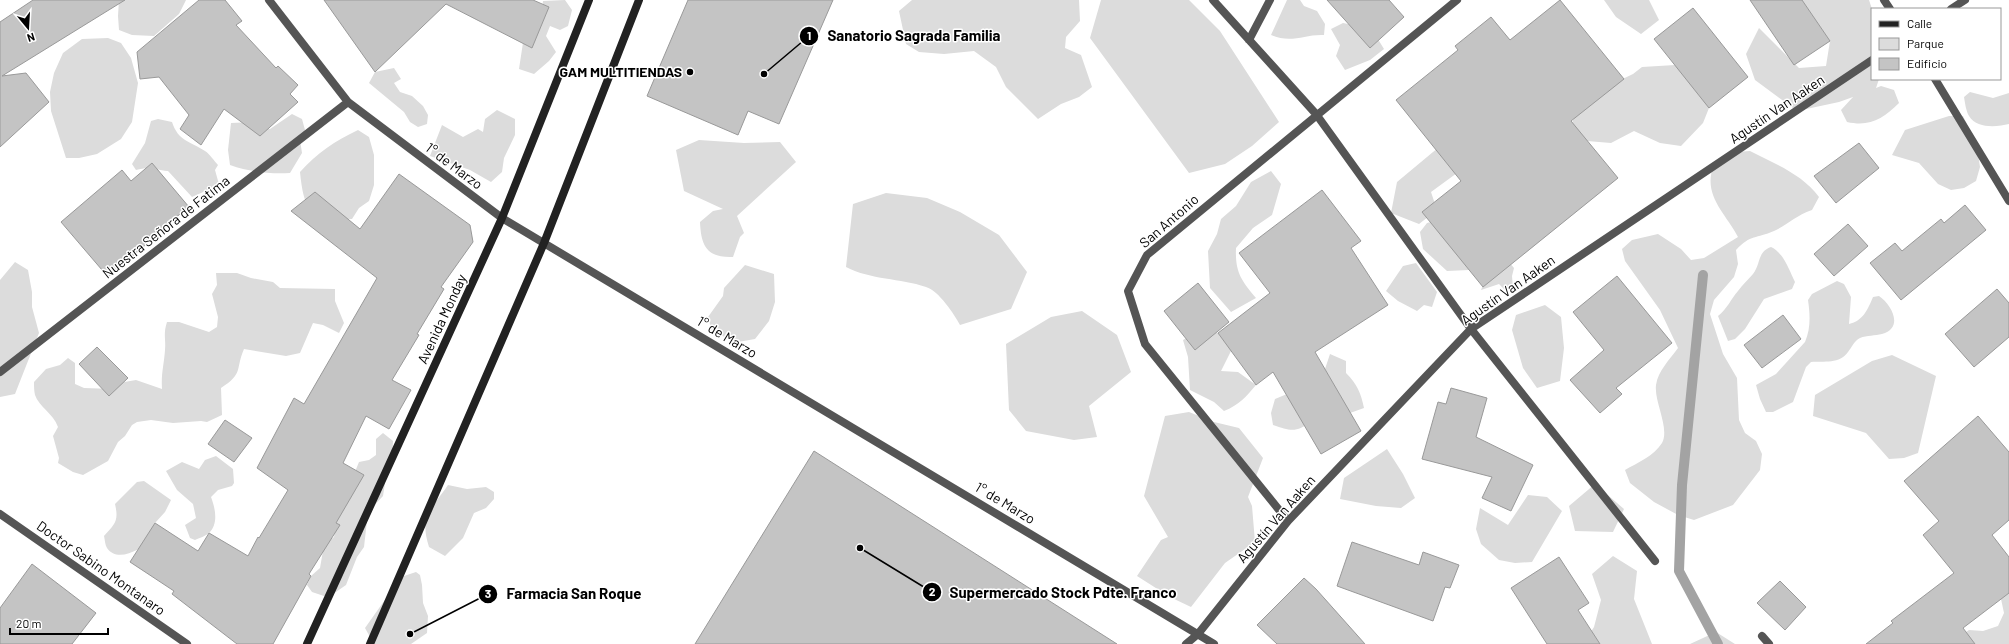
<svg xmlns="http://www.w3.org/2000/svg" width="2009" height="644" font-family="Barlow,sans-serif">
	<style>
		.green { fill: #dcdcdc }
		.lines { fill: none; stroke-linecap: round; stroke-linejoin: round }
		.stream { stroke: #a3a3a3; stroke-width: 10 }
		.building { fill: #c4c4c4; stroke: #999 }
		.minor { stroke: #555; stroke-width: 8 }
		.secondary { stroke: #222; stroke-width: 8 }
		.poi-dot { fill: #000; stroke: #fff; stroke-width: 1.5 }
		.labels { text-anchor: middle; stroke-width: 3; stroke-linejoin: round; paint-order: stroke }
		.poi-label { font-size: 14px; font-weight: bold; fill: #000; stroke: #fff; text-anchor: end }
		.street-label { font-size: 14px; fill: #000; stroke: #fff }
		.leader { fill: none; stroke: #000; stroke-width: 1.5 }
		.callout-dot { fill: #000; stroke: #fff; stroke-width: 1.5 }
		.mark-label { font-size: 12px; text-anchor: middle; font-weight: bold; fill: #fff }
		.callout-label { font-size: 15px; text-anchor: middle; font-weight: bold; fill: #000; stroke: #fff; stroke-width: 3; stroke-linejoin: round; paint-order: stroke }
	</style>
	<rect width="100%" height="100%" fill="#fff"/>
	<path class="green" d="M119,0H186L179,14L154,36L132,35L119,30L118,16Z
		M565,0L572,10L568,26L560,30L550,26L546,36L556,52L549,61L534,74L519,69L524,36L539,31L543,1Z
		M912,0H1079L1080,21L1066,37L1065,48L1081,55L1092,87L1079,97L1061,104L1038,119L1006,87L996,67L974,51L944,54L919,52L906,44L899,11Z
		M1101,0H1189L1220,31L1279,122L1252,146L1225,164L1189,173L1090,38Z
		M1287,0H1300L1304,6L1317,11L1325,24L1324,35C1304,34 1292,44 1271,35Z
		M1604,0H1649L1659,20L1641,34L1616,17Z
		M1802,0H1869L1872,9V79H1879L1876,88L1881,86L1894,90L1899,103C1883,119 1870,127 1847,122L1841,110L1853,97L1839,102L1797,111L1755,80L1746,54L1759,28L1799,68L1826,66L1830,41Z
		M1343,23L1353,25L1376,36L1384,49L1370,60L1345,70L1336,56L1340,45L1331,29Z
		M108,38L121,43L131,58L138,83L132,122L121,139L97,154L79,158H66L51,111L50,92L54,73L63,53L82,39Z
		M1675,65L1704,86L1709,108L1703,123L1681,146L1660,143L1634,131L1611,143L1587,141L1570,129L1579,103L1585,97L1633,74L1642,67Z
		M394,68L401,79L394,83L400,92L412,96L423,106L428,115L427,124L418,127L410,122L404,112L369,83L375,72Z
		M1970,92L1993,98L2009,93V124C1997,127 1977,129 1969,116C1966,111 1965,103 1964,97Z
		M497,110L515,119V135L504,158L502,172L491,182L470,170L430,156L442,125L463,137L478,129L483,132L485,119Z
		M292,114L302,119L305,130L300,140L302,153L290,173C269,174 250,172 230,165L228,150L231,123L253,122L270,129Z
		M1949,116H1963L1969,128L1978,154L1980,167L1976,181L1964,188L1951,190L1938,184L1919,163L1892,155L1905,130Z
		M158,119L172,122C178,141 190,141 205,151C210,154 214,161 218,165L215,170L220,188H212L192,197L168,171C155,170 150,166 136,170L132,164L145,143L151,121Z
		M358,130L369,137L374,155V185L369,201L359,208L352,219C311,222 304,212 300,172C317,153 335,141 358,130Z
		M699,140L744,143L780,142L796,162L737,216L744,233L740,237L733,257C707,258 701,246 700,222L713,211L723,209L684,191L676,150Z
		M1439,147L1457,173L1431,192L1437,210L1419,224L1391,213L1397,182Z
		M1750,151C1775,164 1802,174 1819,197L1812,210C1795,216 1789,224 1774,231C1756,239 1751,234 1736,250L1738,264L1734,277L1714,300L1710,314L1723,354L1737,378L1739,420L1745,433L1756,441L1762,454L1760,470L1733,505L1694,520L1678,515L1654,502L1630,483L1625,470C1637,463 1654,456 1662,443C1670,428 1654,402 1656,385C1658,371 1670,359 1678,348L1660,310L1625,261L1622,249L1632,240L1658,234L1681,249L1691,260L1704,258L1738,237C1724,211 1702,195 1714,164L1736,152Z
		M1271,171L1281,184L1272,215L1253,228L1236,248C1235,272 1241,280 1256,298L1231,312L1210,288L1208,251L1217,234L1221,219L1236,206L1251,182Z
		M886,193L927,198L960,212L999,235L1027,272L1011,309L960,325C954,314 939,291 926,287C900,278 871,280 846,267L853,204Z
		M1448,217L1469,270L1447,271L1423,249L1420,232L1427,223Z
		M1771,247C1784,253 1789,270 1795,282L1792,289L1764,299L1745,329L1735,339L1728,341L1718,316C1727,309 1731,299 1738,291C1742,285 1748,280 1753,274C1761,264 1757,252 1771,247Z
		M1503,255L1514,268L1512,276L1513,288L1506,291L1499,284L1481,290L1490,268Z
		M15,262L28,270L32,292V307L39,333L15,394L0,397V280Z
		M1416,263L1437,292L1432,307L1424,305L1417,311L1398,301L1386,291L1403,266Z
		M745,265L774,274L775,302L769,321L755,339L738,342L712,332L708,317L723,296L724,288Z
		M216,273H237L251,278L273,282L280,288L335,289V301L344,323L339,333L323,325L313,323L300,353L286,356L244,349C235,370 244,373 221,388L222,415L207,422L201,421L173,423L151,420L137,422L132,425L125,436L118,442L108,461L83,475L73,472L58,463L59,458L53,436L58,427C53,413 39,407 35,395C34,391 34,386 34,382L46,369L60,365L68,358L75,363V384L84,388L113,389V384L136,380L162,389C161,373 164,365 165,350C166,339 163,334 167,322H179L209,332L217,327L218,317L212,294L217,285Z
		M1837,281L1844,284L1851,297L1849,324C1863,321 1868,309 1873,297L1879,296C1892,305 1904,328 1882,334C1875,336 1867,335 1860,338C1854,341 1852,347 1848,352C1840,364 1824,361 1811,362L1806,367L1793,402L1773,412H1766L1760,399L1756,385L1776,374L1805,342C1811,328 1810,314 1808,300L1812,294Z
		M1545,305L1561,317L1564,348L1560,381L1537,388L1523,368L1512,330L1516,315Z
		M1082,311L1117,335L1131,372L1089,406L1097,437L1074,440L1026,431L1009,410L1006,344L1051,317Z
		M1198,332L1226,333L1233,347L1221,371L1238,372L1256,385C1246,397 1239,405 1224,411L1214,402L1190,390L1188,357L1183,340Z
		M1330,354L1346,361V373C1357,384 1361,393 1364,408L1350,413L1325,369Z
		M1892,355L1936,376L1918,453L1904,458L1889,459L1866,433L1813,416L1815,395L1872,361Z
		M1299,389L1312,421C1296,433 1291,431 1273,425L1271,413L1275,399Z
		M1189,412L1214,422L1239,428L1263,458L1248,497L1252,506L1255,542L1225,563L1191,607L1170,597L1137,576L1161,540L1168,537L1144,496L1165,416Z
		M383,433L393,441L392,459L387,470L383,496L368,512L364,547L357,557L346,585L333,594L324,596L312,592L307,585L311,576L320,568L324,545L334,537L338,513L359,462L369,460L376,455V439Z
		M1387,449L1403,474L1415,498L1401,508L1376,506L1340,499L1344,478Z
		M216,456L233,469L234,483L232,486L218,490L211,497C215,508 219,523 209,533C206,536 199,538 195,540L190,538L185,525L196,518L193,504L177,490L166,471L182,462L199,469L205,460Z
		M144,481L171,500L165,512L155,523L152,540C142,548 118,564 107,548C105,545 105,540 104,536C115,524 119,521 115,504L137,482Z
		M1595,484L1624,509L1613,532L1575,531L1569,506Z
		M448,485L467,489L486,487L494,492V499L486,508L474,513L463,538L445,556L429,547C419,515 431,510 448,485Z
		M1528,495L1547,497L1562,511L1532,562L1515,563L1499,560L1481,544L1476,529L1480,508L1508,525Z
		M1613,556L1637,571L1634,599L1652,644H1583L1594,627L1601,600L1592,574Z
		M416,572L420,575L422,585L423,603L428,616L427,633L411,644H374L365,628L401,577Z
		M2009,583V644H1948L1969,630L1983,631L1998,626L2004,613L2001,599Z
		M1716,632L1735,644H1690Z"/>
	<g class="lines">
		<path class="stream" d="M1703,275L1682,485L1679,571L1718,644"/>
	</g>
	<path class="building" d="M33,0H125L2,76L26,73L49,102L0,147V22Z
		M199,0H225L242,21L236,25L276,68L278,66L298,85L290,94L298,102L260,136L224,109L201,145L180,129L189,115L159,77L140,79L137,52Z
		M324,0H533L549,7L532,48L446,4L375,72Z
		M688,0H833L779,124L748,111L738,135L647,96Z
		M1327,0H1389L1404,17L1370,48Z
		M1560,0L1624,79L1571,121L1618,178L1483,287L1422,212L1461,181L1396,100L1458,50L1455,46L1491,17L1510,40Z
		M1750,0H1802L1830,41L1794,65Z
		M1693,8L1748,77L1709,108L1654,39Z
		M1859,143L1879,168L1836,203L1814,176Z
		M152,163L189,207L156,233L157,235L108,277L61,222L122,170L131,181Z
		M399,174L470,225L473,242L441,287L444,289L417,334L419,335L392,380L411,390L389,429L366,416L343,463L364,475L336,523L340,525L309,574L311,576L273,644H237L172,594L174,591L130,562L155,523L198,551L209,533L248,556L258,537L259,538L288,490L257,468L294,398L304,404L377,278L291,211L315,192L360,229Z
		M1322,190L1361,241L1351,248L1388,305L1315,352L1361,431L1321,454L1273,372L1256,385L1218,333L1270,293L1239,253Z
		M1965,205L1986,230L1901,300L1870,263L1895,243L1902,251L1941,219L1944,223Z
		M1848,224L1868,246L1834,276L1814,254Z
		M1617,276L1672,343L1616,388L1622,394L1600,413L1570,380L1604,350L1573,312Z
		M1198,283L1229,322L1195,350L1164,311Z
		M1997,289L2009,303V337L1974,367L1945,334Z
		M1783,315L1801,339L1762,368L1744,345Z
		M97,347L128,378L109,396L79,364Z
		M1451,388L1487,398L1476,437L1533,465L1511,511L1482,498L1492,477L1422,459L1438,402L1446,404Z
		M1978,416L2009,452V520L1992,535L2009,557V593L1963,628L1975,644H1866L1893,623L1891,621L1954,573L1923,535L1939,521L1904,481Z
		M225,420L252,438L234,462L208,444Z
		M814,451L1117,644H695Z
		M1352,542L1419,565L1423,552L1459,565L1450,588L1445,587L1433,621L1337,586Z
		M1559,557L1589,603L1578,610L1600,644H1547L1511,588Z
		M32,564L96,613L72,644H0V608Z
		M1304,578L1316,589L1365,644H1277L1257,625Z
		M1780,581L1806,607L1785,630L1757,603Z"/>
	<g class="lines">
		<path class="minor" d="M269,0L348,102L502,218L1214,644
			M1213,0L1316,114L1471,329L1655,561
			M1884,0L1890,9
			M1951,9L1965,0
			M1249,40L1270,0
			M1935,79L2009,201
			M0,372L348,102
			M0,514L187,644
			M1288,521L1145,344L1128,291L1147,255L1457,0
			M1762,636L1769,644
			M1186,644L1198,634L1288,521L1471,329L1872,60"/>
		<path class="secondary" d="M307,644L502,218L589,0
			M370,644L544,243L639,0"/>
	</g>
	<circle class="poi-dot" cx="690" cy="72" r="4"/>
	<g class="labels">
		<g class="poi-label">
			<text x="682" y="77">GAM MULTITIENDAS</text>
		</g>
		<g class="street-label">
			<text transform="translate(1777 109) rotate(-34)" y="5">Agustín Van Aaken</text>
			<text transform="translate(454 166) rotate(37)" y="5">1° de Marzo</text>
			<text transform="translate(1169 221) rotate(-41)" y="5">San Antonio</text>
			<text transform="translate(166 227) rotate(-38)" y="5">Nuestra Señora de Fatima</text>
			<text transform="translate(1508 290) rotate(-35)" y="5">Agustín Van Aaken</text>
			<text transform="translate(442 319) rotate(-65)" y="5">Avenida Monday</text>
			<text transform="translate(727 337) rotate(31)" y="5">1° de Marzo</text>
			<text transform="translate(1005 503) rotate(31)" y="5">1° de Marzo</text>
			<text transform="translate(1276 519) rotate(-49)" y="5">Agustín Van Aaken</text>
			<text transform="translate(101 568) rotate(35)" y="5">Doctor Sabino Montanaro</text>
		</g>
	</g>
	<path class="leader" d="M764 74L809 36M860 548L932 592M410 634L488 594"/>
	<g class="callout-dot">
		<circle cx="764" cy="74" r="4"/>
		<circle cx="860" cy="548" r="4"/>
		<circle cx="410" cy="634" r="4"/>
		<circle cx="809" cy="36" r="10"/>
		<circle cx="932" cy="592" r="10"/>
		<circle cx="488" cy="594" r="10"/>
	</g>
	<g class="mark-label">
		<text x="809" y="40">1</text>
		<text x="932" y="596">2</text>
		<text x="488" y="598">3</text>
	</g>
	<g class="callout-label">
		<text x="914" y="41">Sanatorio Sagrada Familia</text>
		<text x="1063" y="598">Supermercado Stock Pdte. Franco</text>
		<text x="574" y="599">Farmacia San Roque</text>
	</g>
	<rect x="1871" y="8" width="130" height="72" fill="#ffffff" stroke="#999999"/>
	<rect x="1879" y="21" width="20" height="6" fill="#222222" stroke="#999999"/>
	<text x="1907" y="28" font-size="12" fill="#000000">Calle</text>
	<rect x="1879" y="38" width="20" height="12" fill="#dcdcdc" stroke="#999999"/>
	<text x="1907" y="48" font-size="12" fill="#000000">Parque</text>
	<rect x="1879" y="58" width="20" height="12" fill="#c4c4c4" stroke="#999999"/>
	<text x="1907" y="68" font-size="12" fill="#000000">Edificio</text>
	<g transform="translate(28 28) rotate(162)" stroke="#ffffff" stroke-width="3" paint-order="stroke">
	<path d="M0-3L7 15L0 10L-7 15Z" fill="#000000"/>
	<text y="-6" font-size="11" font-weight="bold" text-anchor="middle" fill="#000000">N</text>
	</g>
	<path d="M10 628v6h98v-6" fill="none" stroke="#000000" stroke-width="2"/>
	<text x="16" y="628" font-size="12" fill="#000000" stroke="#ffffff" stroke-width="3" paint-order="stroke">20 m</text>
</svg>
